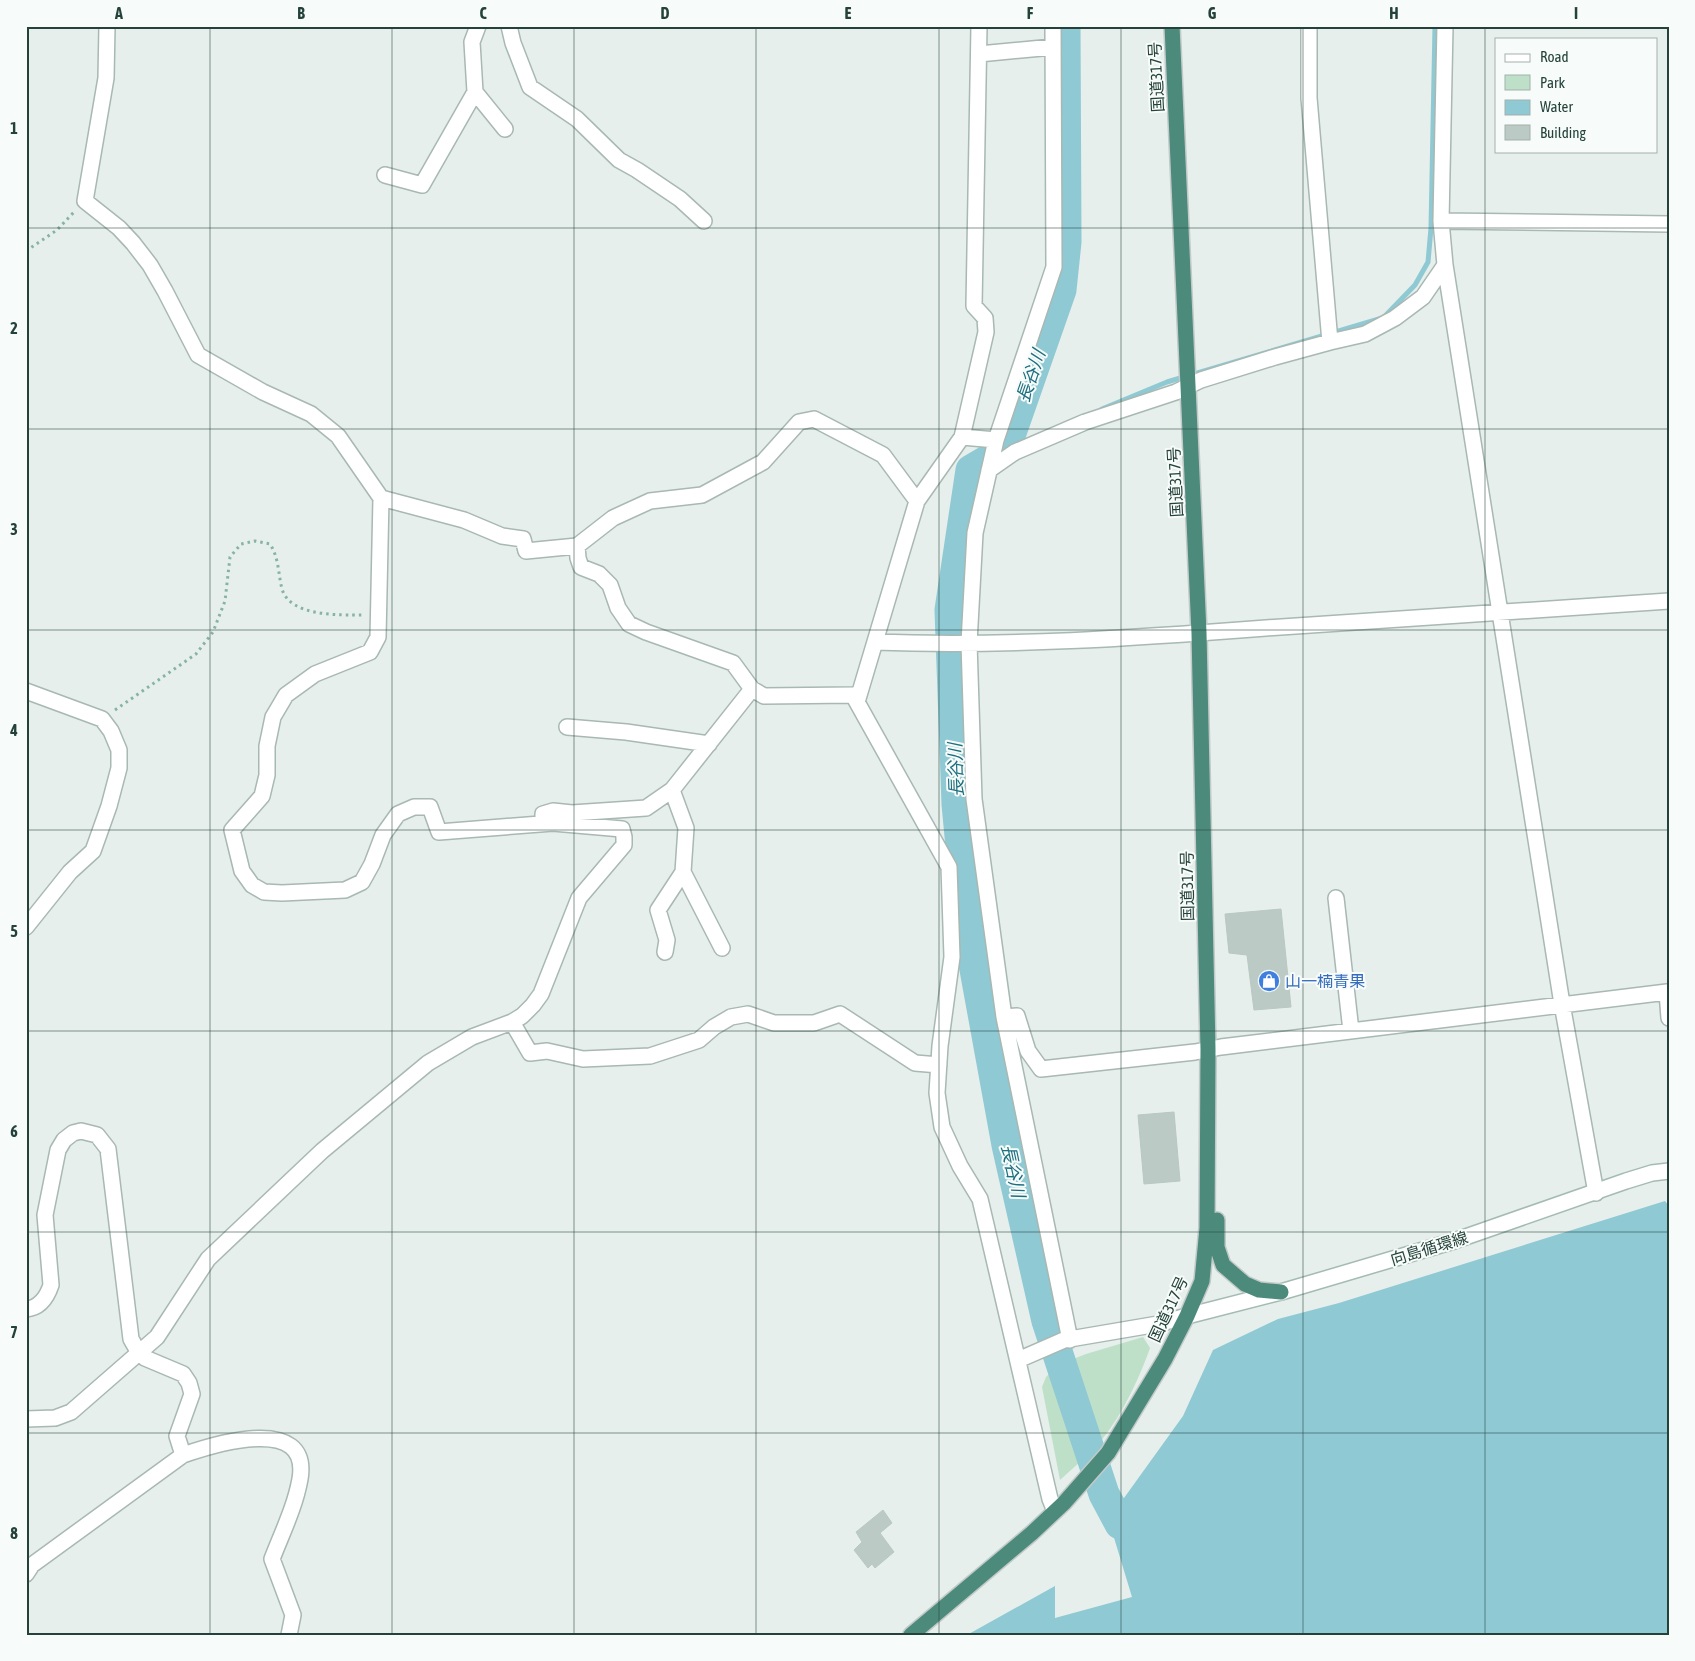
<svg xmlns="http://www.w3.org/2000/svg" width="1695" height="1661" font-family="'Asap Condensed','Noto Sans JP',sans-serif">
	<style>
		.green { fill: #bfe0c8 }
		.water { fill: #8ec9d4 }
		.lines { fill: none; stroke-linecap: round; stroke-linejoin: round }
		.stream { stroke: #8ec9d4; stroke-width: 5 }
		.river { stroke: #8ec9d4; stroke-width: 31 }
		.building { fill: #bbcac4; stroke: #b8c9c2 }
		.minor-casing { stroke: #a8b8b2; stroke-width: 18 }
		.secondary-casing { stroke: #a4bbb3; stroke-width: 18 }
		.trunk-casing { stroke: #c2cac8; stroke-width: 18 }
		.path { stroke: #86b3a5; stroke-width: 3; stroke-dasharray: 2.5 4; stroke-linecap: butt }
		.minor { stroke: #fff; stroke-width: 15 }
		.secondary { stroke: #fff; stroke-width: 15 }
		.trunk { stroke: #4c8a7c; stroke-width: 15 }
		.grid { fill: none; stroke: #24423a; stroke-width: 1; stroke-opacity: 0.55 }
		.labels { text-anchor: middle; stroke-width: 4; stroke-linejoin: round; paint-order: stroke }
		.street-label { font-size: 16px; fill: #24423a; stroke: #f7fbf9 }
		.shop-label { font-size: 16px; fill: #366cbe; stroke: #f7fbf9; text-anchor: start }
		.water-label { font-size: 18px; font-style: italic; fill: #1c6f80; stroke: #f7fbf9 }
		.neatline { fill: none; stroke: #24423a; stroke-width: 2 }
		.grid-label { font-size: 16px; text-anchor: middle; font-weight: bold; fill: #24423a }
	</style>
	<rect width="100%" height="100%" fill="#e6efeb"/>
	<path class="green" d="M1143,1337L1150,1348C1139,1379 1121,1418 1099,1443C1087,1456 1073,1468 1060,1480L1042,1387L1046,1377L1058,1365L1086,1354Z"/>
	<path class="water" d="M1665,1201L1669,1206V1635H967L1055,1586V1618L1132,1597L1105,1508L1124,1498L1183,1416L1213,1350L1278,1319L1339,1303Z"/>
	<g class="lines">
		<path class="stream" d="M1386,315L1415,285L1428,262L1431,228L1435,26
			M1102,409L1167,382L1379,319"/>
		<path class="river" d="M1065,26L1066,242L1061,290L1005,450L971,470L950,610L957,804L970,942L1007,1145L1047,1321L1104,1494L1120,1524"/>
	</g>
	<path class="building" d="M1281,909L1291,1007L1254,1010L1247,955L1229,953L1225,914Z
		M1174,1112L1180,1181L1144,1184L1138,1115Z
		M883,1510L892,1523L880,1533L894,1552L875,1568L872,1564L868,1568L854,1550L862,1542L856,1532Z"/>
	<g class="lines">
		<g class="minor-casing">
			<path id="minor" d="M107,26L106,78L85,201L119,228L133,243L150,265L165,291L198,355L263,392L311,414L338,436L381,498L378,637L370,652L315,674L286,695L273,717L267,746V775L262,796L232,830L242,871L252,885L264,892L282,893L345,890L362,882L372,864L383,835L398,814L414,807H430L439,832L553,823
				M509,26L513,43L530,87L577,119L619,160L637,170L680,199L704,221
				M1053,26L1054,267L996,440L975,533L969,643L974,799L1004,1017L1070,1340
				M1309,26V98L1330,342
				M1445,26L1441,221L1445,265L1562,1004L1596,1193
				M979,54L1053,47
				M475,92L505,129
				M385,175L422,185L475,92L472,42L478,26
				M1441,221L1669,224
				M962,437L986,332L985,318L974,306L979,26
				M989,470L1015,452L1085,422L1176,392L1201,380L1275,357L1330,342L1365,334L1395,318L1423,297L1445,265
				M381,498L464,520L502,536L523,539L526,551L577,546L613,518L650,501L702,495L763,462L799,422L814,419L883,455L917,501
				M577,546L578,558L581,567L599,574L610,585L618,608L629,624L646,632L733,663L752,689L764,696L853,695L949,867L952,957L940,1046L937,1093L942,1127L960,1166L980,1199L1050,1499L1055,1511
				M875,642C1006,647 1136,638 1266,628C1400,619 1535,610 1669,601
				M26,691L102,719L111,731L119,750V768L109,806L93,851L70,872L26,927
				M857,702L917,501L962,437L996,440
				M567,727L626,732L709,744
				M672,790L686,828L683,872L722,948
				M1336,898L1351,1031
				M665,952L667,940L658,910L683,872
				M1004,1017L1017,1016L1028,1051L1041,1069L1195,1052L1221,1047L1667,992L1669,1018
				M512,1022L530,1053L547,1051L583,1059L650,1056L699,1040L714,1027L731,1017L748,1014L774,1023H814L840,1014L915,1063L939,1065
				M26,1309C40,1308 47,1297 51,1285L45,1215L58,1150L64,1140L73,1133L81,1131L97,1135L108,1149L131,1339L139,1353L145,1358L183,1374L189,1383L192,1394L177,1436L183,1455
				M1018,1360L1064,1340L1158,1324L1187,1316
				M26,1419L55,1418L71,1412L157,1337L208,1259L322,1151L428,1063L472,1037L512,1022L522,1016L533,1005L541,994L579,898L624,845V837L622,829L553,823L543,818V814L553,811L572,813L646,808L672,790L752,689
				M26,1574L32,1565L183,1455C215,1444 311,1414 300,1479C295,1507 282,1533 272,1559L293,1615L289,1635"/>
		</g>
		<g class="secondary-casing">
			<path id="secondary" d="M1187,1316L1281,1292L1454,1241L1626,1181L1652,1173L1669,1171"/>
		</g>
		<g class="trunk-casing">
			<path id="trunk" d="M1217,1220V1247L1223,1265L1245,1284L1259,1290L1281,1292
				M911,1635L1032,1533L1064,1503L1108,1453L1165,1359L1187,1316L1202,1281L1207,1228L1208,1049L1199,633L1172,26"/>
		</g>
		<path class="path" d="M26,251L57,230L74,212
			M115,710L196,654L213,632L225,601L230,557L241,544L255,541L270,544C279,558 278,573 282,589C290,617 340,615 363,615"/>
		<use href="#minor" class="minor"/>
		<use href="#secondary" class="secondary"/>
		<use href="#trunk" class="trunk"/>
	</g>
	<path class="grid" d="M210,26V1635M392,26V1635M574,26V1635M756,26V1635M939,26V1635M1121,26V1635M1303,26V1635M1485,26V1635M26,228H1669M26,429H1669M26,630H1669M26,830H1669M26,1031H1669M26,1232H1669M26,1433H1669"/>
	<defs>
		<g id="shop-disc" transform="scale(1.125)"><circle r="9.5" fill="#3f7fe0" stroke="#f7fbf9"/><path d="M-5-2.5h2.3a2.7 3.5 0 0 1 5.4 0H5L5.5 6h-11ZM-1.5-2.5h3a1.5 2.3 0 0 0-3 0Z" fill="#fff"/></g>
	</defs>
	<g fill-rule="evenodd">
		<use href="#shop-disc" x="1269" y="981"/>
	</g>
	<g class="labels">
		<g class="street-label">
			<text transform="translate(1156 77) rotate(-93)" y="6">国道317号</text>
			<text transform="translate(1175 482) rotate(-93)" y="6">国道317号</text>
			<text transform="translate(1187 886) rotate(-91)" y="6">国道317号</text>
			<text transform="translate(1429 1248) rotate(-17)" y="6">向島循環線</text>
			<text transform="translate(1168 1309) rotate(-65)" y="6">国道317号</text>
		</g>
		<g class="shop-label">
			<text x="1285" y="987">山一楠青果</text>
		</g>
		<g class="water-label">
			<text transform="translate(1031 376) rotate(-71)" y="6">長谷川</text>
			<text transform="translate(956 770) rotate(-92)" y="6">長谷川</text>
			<text transform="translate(1013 1171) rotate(78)" y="6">長谷川</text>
		</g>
	</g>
	<rect width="1695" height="1661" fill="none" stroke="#f7fbf9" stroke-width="55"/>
	<rect x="1495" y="38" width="162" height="115" fill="#f7fbf9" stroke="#a3b1ad"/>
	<rect x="1505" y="54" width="25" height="8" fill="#ffffff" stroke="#a3b1ad"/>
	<text x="1540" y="62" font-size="15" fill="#24423a">Road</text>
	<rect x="1505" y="75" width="25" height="15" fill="#bfe0c8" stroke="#a3b1ad"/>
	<text x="1540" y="88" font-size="15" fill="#24423a">Park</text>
	<rect x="1505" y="100" width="25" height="15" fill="#8ec9d4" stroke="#a3b1ad"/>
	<text x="1540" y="112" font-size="15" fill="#24423a">Water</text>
	<rect x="1505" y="125" width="25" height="15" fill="#bbcac4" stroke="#a3b1ad"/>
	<text x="1540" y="138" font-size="15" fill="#24423a">Building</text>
	<rect x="28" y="28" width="1640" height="1606" class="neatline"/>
	<g class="grid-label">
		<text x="119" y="19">A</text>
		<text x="301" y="19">B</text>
		<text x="483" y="19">C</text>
		<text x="665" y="19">D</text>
		<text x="848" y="19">E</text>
		<text x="1030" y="19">F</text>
		<text x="1212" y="19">G</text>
		<text x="1394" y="19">H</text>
		<text x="1576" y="19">I</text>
		<text x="14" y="134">1</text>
		<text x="14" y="334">2</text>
		<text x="14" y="535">3</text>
		<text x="14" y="736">4</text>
		<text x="14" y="937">5</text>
		<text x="14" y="1137">6</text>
		<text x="14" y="1338">7</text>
		<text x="14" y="1539">8</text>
	</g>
</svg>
